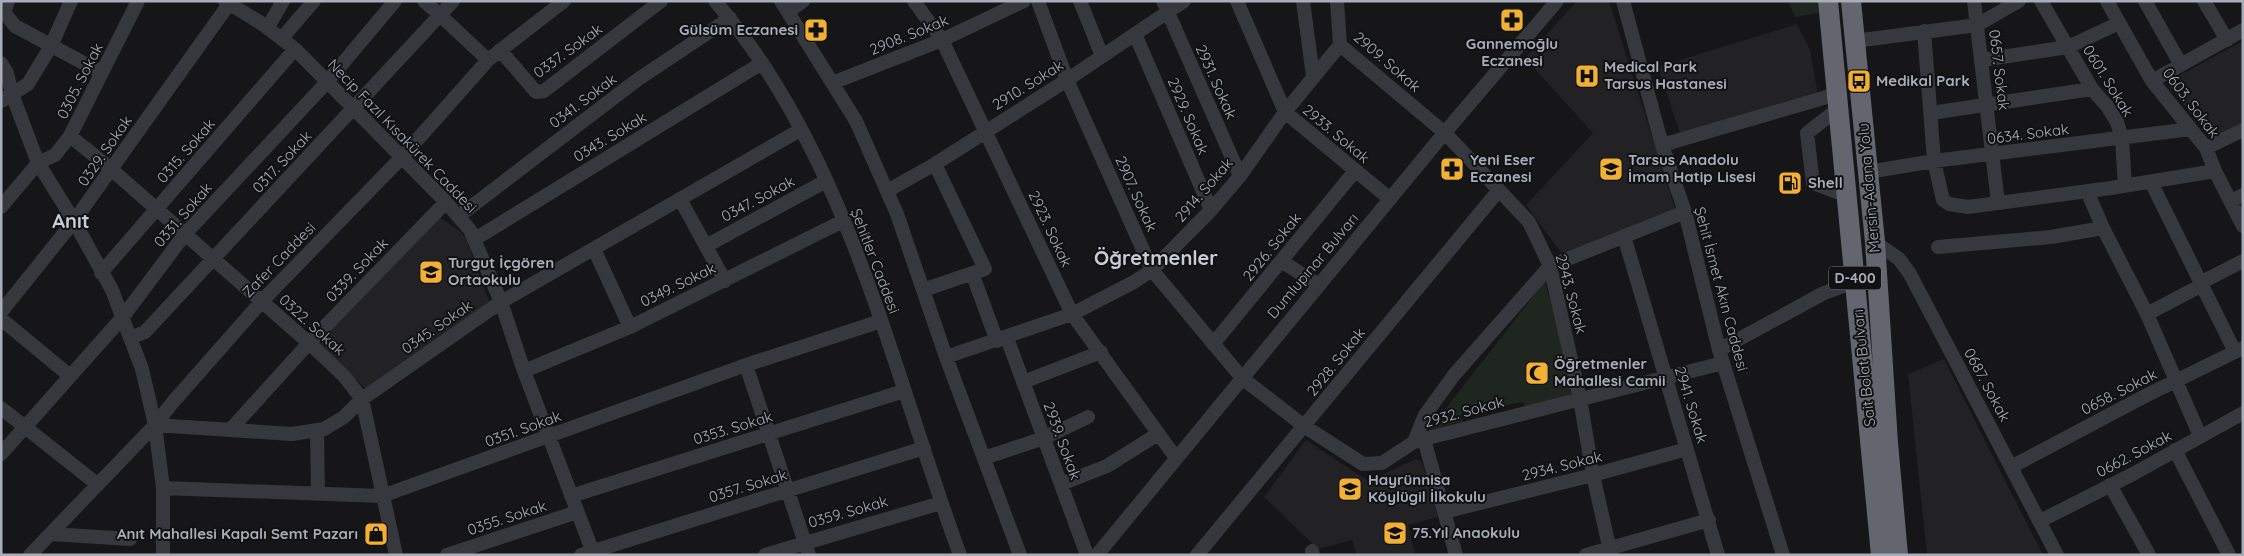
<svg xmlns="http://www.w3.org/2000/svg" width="2244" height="556" font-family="Quicksand,sans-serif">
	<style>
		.built { fill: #222225 }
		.green { fill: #1e261f }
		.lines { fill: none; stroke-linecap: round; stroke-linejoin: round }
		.minor { stroke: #37383d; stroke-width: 14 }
		.highway { stroke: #63666e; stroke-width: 20 }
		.labels { text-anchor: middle; stroke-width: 4; stroke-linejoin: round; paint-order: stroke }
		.shield { fill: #111113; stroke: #7b7e86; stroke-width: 1 }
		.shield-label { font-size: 14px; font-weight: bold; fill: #a8adb8 }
		.poi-label { font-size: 15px; font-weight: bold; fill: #a8adb8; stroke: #111113; text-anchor: start }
		.street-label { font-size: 15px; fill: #a8adb8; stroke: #111113 }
		.district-label { font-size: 20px; font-weight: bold; fill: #c9ccd4; stroke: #111113 }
	</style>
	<rect width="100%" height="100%" fill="#161618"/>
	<path class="built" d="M1577,1H1609L1675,209L1562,254L1526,205L1593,133L1525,58Z
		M1797,24L1810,50L1818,95L1680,133L1658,67Z
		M2243,41V124L2212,140L2170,87L2171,80Z
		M438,216L461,232L467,241L490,304L366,389L316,343Z
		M1944,359L1978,427L2043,555H1927L1908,374Z
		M1306,440L1368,481L1416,459L1422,462L1438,517L1408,525L1415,555H1357L1352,540L1318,549L1264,497Z"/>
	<path class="green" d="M1788,1H1817L1819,13L1795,17Z
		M1545,281L1575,396L1525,406L1523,402L1517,403L1461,414L1463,421L1429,430Z"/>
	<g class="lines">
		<path class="minor" d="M8,1L4,12L15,26L102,73
			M225,1L261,23L295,49L446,202L470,230L501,302L524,371L594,555
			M424,1L440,15L488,60
			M715,1C847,153 892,370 960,555
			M781,1L856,121L897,214L946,357L1020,555
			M914,1L942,40L1072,314L1176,458
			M1038,1L1067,80L1152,270L1242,378L1304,426L1363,464L1382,463L1414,442L1424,439L1723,363
			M1080,1L1102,56
			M1163,1L1240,176
			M1237,1L1285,112L1390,199
			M1303,1L1313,76
			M1337,1L1340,45L1445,133L1529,222L1550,266L1580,399L1593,475L1611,555
			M1623,1L1662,145L1685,212L1719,350L1783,555
			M1974,1L1998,203
			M2041,1L2092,89L2107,106L2117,122L2122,139L2125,186
			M2107,1L2152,81L2206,148L2215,171L2243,226
			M2145,1L2181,65
			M2204,1L2227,40
			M789,11L803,1
			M268,27L283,1
			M1924,31L1934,161L1943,200L1949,204L1968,207L2111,188L2215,171
			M1135,34L1211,210
			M282,38L314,1
			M1855,41L1977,25L2019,1
			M500,50L536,92L544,91L661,1
			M1982,60L2068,47L2119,23
			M1,63L7,73L12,94L38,163L74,221L112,290L142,369L155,425L163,488V555
			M2152,81L2243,30
			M832,83L942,40L1024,1
			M1,101L28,84L51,46L71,1
			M1838,109L1807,133L1813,183L1847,196
			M1931,113L2092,89
			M70,136L111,169L309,343L344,376L362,399L396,555
			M1662,145L1837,94
			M2206,148L2243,130
			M1868,172L1934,161L2191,129
			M2151,182L2235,352
			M887,191L935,164L1067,80L1184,1
			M2087,191L2103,228L2147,314L2200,436
			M680,199L725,281
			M2230,201L2243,195
			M1,207L38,163L55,155L70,136L138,1
			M459,216L637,80L730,18
			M1624,236L1718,555
			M475,239L762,63
			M1875,242L1899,259L1910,274L2057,555
			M706,246L826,181
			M1938,247L2051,237L2103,228
			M594,249L630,327
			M1281,261L1319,285
			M101,273L295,49
			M972,273L997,341
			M2200,283L2243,261
			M923,290L985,269L935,164
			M1,312L74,221L229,4
			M2147,314L2202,285
			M1,319L70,376
			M130,338L145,332L453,1
			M1007,338L1087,555
			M1213,344L1355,171
			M1719,350L1824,293L1855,282
			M946,357L1072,314L1134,282L1152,270L1211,210L1240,176L1285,112L1340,45
			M746,365L809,555
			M524,371L630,327L843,221
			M1023,382L1101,352
			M1,408L97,484
			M155,425L292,434L324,429L344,417L362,399L501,302L800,130
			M231,429L309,343L446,202
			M317,430L318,494
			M1424,439L1456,555
			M1414,442L1425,415L1454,375L1550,266L1685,212
			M2175,450L2229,555
			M1,454L122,318L185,234L327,82L395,1
			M984,458L1044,438L1088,417
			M2011,467L2147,395L2243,348
			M1061,484L1107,466L1158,434
			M2110,485L2149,555
			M163,488L382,496L746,365L881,321
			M571,496L904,391
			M1444,512L1593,475L1687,449
			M2040,521L2133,474L2243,413
			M51,534L130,539
			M1312,551L1313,555
			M30,555L155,425L173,402L262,301L402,157L488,60L564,1
			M447,555L577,512
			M581,555L924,448
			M765,555L941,503
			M1097,555L1441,137L1557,1
			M1197,555L1499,190
			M1586,555L1709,520"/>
		<path class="highway" d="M1828,1L1881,555
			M1851,1L1875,242L1888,443L1898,555"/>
	</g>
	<defs>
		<g id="pharmacy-square" transform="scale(1.25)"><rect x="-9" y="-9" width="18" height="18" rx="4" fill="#f2b134" stroke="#111113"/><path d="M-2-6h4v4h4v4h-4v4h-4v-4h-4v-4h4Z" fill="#111"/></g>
		<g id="hospital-square" transform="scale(1.25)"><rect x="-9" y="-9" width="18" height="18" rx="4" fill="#f2b134" stroke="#111113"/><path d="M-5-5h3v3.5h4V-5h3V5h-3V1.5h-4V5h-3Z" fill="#111"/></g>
		<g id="bus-square" transform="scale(1.25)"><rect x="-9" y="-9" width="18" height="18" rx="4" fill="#f2b134" stroke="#111113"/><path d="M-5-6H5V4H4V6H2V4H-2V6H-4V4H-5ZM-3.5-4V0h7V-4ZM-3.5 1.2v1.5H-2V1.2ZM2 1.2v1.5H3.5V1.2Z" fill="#111"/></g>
		<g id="school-square" transform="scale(1.25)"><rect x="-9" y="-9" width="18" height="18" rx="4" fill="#f2b134" stroke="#111113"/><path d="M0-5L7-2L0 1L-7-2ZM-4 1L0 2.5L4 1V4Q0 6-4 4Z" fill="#111"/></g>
		<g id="fuel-square" transform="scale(1.25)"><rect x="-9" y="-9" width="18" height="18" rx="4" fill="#f2b134" stroke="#111113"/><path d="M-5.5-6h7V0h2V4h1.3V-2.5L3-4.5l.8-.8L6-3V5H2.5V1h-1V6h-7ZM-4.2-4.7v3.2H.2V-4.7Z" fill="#111"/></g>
		<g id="mosque-square" transform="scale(1.25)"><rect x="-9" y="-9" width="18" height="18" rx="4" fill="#f2b134" stroke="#111113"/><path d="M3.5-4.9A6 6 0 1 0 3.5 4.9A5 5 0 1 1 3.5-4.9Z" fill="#111"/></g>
		<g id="shop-square" transform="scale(1.25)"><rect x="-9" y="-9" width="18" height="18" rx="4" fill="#f2b134" stroke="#111113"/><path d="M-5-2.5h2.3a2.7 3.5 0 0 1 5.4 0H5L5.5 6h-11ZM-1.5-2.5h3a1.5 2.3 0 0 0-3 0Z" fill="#111"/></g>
	</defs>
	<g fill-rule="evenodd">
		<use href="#pharmacy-square" x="1512" y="20"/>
		<use href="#pharmacy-square" x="816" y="30"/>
		<use href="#hospital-square" x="1587" y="76"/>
		<use href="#bus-square" x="1859" y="81"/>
		<use href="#pharmacy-square" x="1452" y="169"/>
		<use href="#school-square" x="1611" y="169"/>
		<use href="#fuel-square" x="1790" y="183"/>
		<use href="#school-square" x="431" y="272"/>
		<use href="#mosque-square" x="1537" y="373"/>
		<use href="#school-square" x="1350" y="489"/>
		<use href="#school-square" x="1395" y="533"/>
		<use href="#shop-square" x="376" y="534"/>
	</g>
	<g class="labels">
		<rect class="shield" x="1829" y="266.5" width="52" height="23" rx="4"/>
		<g class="shield-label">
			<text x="1855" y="283">D-400</text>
		</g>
		<g class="poi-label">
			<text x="798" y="35" text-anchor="end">Gülsüm Eczanesi</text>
			<text x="1512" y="49" text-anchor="middle">Gannemoğlu<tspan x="1512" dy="17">Eczanesi</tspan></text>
			<text x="1604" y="72">Medical Park<tspan x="1604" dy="17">Tarsus Hastanesi</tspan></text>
			<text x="1876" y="86">Medikal Park</text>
			<text x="1470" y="165">Yeni Eser<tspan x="1470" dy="17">Eczanesi</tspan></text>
			<text x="1628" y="165">Tarsus Anadolu<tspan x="1628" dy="17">İmam Hatip Lisesi</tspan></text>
			<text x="1808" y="188">Shell</text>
			<text x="448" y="268">Turgut İçgören<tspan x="448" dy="17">Ortaokulu</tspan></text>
			<text x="1554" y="369">Öğretmenler<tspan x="1554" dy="17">Mahallesi Camii</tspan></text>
			<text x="1368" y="485">Hayrünnisa<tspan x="1368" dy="17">Köylügil İlkokulu</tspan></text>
			<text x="1412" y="538">75.Yıl Anaokulu</text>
			<text x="358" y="539" text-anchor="end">Anıt Mahallesi Kapalı Semt Pazarı</text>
		</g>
		<g class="street-label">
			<text transform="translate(909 35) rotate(-22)" y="5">2908. Sokak</text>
			<text transform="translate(568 51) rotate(-36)" y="5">0337. Sokak</text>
			<text transform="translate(1387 62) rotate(41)" y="5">2909. Sokak</text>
			<text transform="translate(1999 70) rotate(83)" y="5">0657. Sokak</text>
			<text transform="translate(80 81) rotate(-63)" y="5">0305. Sokak</text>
			<text transform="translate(2108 81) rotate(58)" y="5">0601. Sokak</text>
			<text transform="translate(1216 82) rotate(66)" y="5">2931. Sokak</text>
			<text transform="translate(1028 85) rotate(-32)" y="5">2910. Sokak</text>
			<text transform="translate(583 101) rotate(-37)" y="5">0341. Sokak</text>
			<text transform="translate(2191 103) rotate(53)" y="5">0603. Sokak</text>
			<text transform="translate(1188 116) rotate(67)" y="5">2929. Sokak</text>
			<text transform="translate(1336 134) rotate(40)" y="5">2933. Sokak</text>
			<text transform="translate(2028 134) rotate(-7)" y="5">0634. Sokak</text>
			<text transform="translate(402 136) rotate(46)" y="5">Necip Fazıl Kısakürek Caddesi</text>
			<text transform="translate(610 137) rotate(-31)" y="5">0343. Sokak</text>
			<text transform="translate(105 151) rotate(-55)" y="5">0329. Sokak</text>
			<text transform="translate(186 151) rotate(-49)" y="5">0315. Sokak</text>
			<text transform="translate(282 162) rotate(-47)" y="5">0317. Sokak</text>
			<text transform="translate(1869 188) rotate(-95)" y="5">Mersin-Adana Yolu</text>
			<text transform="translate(1204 190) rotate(-49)" y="5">2914. Sokak</text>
			<text transform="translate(1136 194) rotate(66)" y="5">2907. Sokak</text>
			<text transform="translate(758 199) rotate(-28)" y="5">0347. Sokak</text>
			<text transform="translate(183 215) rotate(-49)" y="5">0331. Sokak</text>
			<text transform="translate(1050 229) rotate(65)" y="5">2923. Sokak</text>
			<text transform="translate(1272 247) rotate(-51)" y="5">2926. Sokak</text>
			<text transform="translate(279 260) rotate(-46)" y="5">Zafer Caddesi</text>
			<text transform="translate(875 261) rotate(69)" y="5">Şehitler Caddesi</text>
			<text transform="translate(1313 266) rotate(-50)" y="5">Dumlupınar Bulvarı</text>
			<text transform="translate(357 270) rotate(-46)" y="5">0339. Sokak</text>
			<text transform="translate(678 285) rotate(-26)" y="5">0349. Sokak</text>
			<text transform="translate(1721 289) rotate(75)" y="5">Şehit İsmet Akın Caddesi</text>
			<text transform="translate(1571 294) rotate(75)" y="5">2943. Sokak</text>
			<text transform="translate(312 325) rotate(42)" y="5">0322. Sokak</text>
			<text transform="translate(437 327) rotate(-35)" y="5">0345. Sokak</text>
			<text transform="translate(1336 362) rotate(-51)" y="5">2928. Sokak</text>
			<text transform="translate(1864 368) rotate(-96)" y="5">Sait Bolat Bulvarı</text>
			<text transform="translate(1987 385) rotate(62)" y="5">0687. Sokak</text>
			<text transform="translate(2119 392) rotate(-27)" y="5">0658. Sokak</text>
			<text transform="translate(1691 405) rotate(73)" y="5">2941. Sokak</text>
			<text transform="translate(1464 412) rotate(-15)" y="5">2932. Sokak</text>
			<text transform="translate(733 428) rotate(-17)" y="5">0353. Sokak</text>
			<text transform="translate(523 429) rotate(-20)" y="5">0351. Sokak</text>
			<text transform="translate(1062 441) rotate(70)" y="5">2939. Sokak</text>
			<text transform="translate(2134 454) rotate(-28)" y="5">0662. Sokak</text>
			<text transform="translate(1562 466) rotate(-14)" y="5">2934. Sokak</text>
			<text transform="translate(748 486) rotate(-17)" y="5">0357. Sokak</text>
			<text transform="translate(848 512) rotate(-16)" y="5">0359. Sokak</text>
			<text transform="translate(507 518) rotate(-18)" y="5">0355. Sokak</text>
		</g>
		<g class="district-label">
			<text x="71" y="228">Anıt</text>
			<text x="1156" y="265">Öğretmenler</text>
		</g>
	</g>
	<rect width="2244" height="556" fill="none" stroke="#a8adb8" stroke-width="5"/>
</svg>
